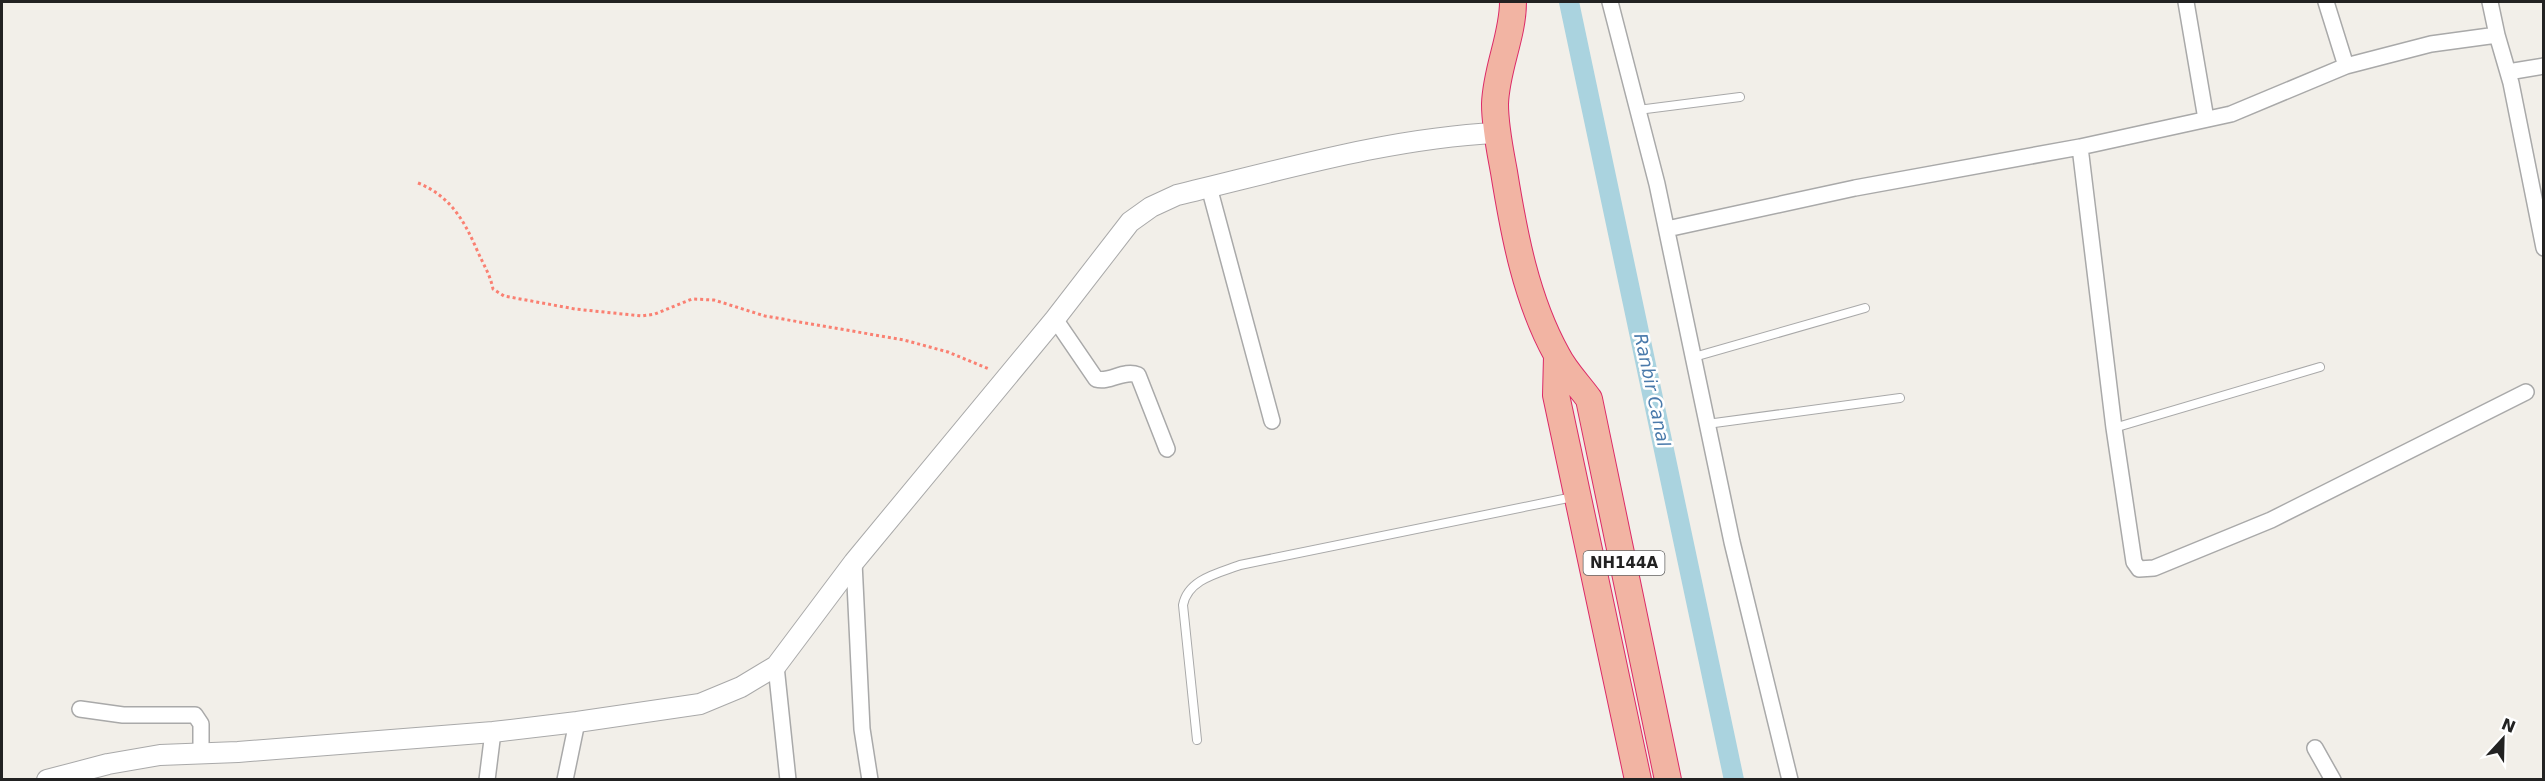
<svg xmlns="http://www.w3.org/2000/svg" width="2545" height="781" font-family="'DejaVu Sans',sans-serif">
	<style>
		.lines { fill: none; stroke-linecap: round; stroke-linejoin: round }
		.canal { stroke: #aad3df; stroke-width: 20 }
		.service-casing { stroke: #a9a9a9; stroke-width: 10 }
		.minor-casing { stroke: #a9a9a9; stroke-width: 18 }
		.tertiary-casing { stroke: #a9a9a9; stroke-width: 22 }
		.trunk-casing { stroke: #dc2a67; stroke-width: 28 }
		.path { stroke: #fa8072; stroke-width: 3; stroke-dasharray: 3 3; stroke-linecap: butt }
		.service { stroke: #fff; stroke-width: 8 }
		.minor { stroke: #fff; stroke-width: 15 }
		.tertiary { stroke: #fff; stroke-width: 20 }
		.trunk { stroke: #f2b4a3; stroke-width: 26 }
		.labels { text-anchor: middle; stroke-width: 5; stroke-linejoin: round; paint-order: stroke }
		.shield { fill: #fff; stroke: #646464; stroke-width: 1.5 }
		.shield-label { font-size: 15px; font-weight: bold; fill: #222 }
		.water-label { font-size: 18px; font-style: italic; fill: #4a7aab; stroke: #fff }
	</style>
	<rect width="100%" height="100%" fill="#f2efe9"/>
	<g class="lines">
		<path class="canal" d="M1569,2L1734,780"/>
		<g class="service-casing">
			<path id="service" d="M1638,110L1740,97
				M1694,357L1865,308
				M1707,424L1900,398
				M2114,428L2320,367
				M1197,740L1183,605C1188,579 1219,573 1240,565L1573,497"/>
		</g>
		<g class="minor-casing">
			<path id="minor" d="M1610,2L1657,184L1732,542L1790,780
				M2186,2L2206,119
				M2326,2L2346,66
				M2490,2L2497,35L2511,83L2544,248
				M2508,72L2544,66
				M2080,147L2114,428L2134,562L2139,569L2154,568L2271,520L2526,392
				M1209,187L1272,421
				M1667,229L1855,188L2080,147L2231,114L2346,66L2431,44L2497,35
				M1055,319L1096,379C1110,383 1124,369 1138,375L1167,449
				M854,562L862,729L870,780
				M776,666L788,780
				M80,709L123,715H195L201,724V753
				M2315,748L2333,780
				M487,780L493,732
				M565,780L577,722"/>
		</g>
		<g class="tertiary-casing">
			<path id="tertiary" d="M47,780L108,764L160,755L238,752L493,732L577,722L700,704L741,687L776,666L854,562L1055,319L1130,222L1151,207L1177,195C1282,170 1389,138 1497,133"/>
		</g>
		<g class="trunk-casing">
			<path id="trunk" d="M1513,2C1513,36 1496,69 1495,104C1495,127 1500,150 1504,172C1514,234 1526,299 1557,355C1565,371 1579,385 1589,399L1668,780
				M1557,356L1556,395L1638,780"/>
		</g>
		<path class="path" d="M418,183C450,196 464,220 477,250C483,264 490,274 493,289L504,296L575,309L642,316L655,314L692,299L714,300L765,316L904,340L948,352L989,369"/>
		<use href="#service" class="service"/>
		<use href="#minor" class="minor"/>
		<use href="#tertiary" class="tertiary"/>
		<use href="#trunk" class="trunk"/>
	</g>
	<g class="labels">
		<rect class="shield" x="1583.5" y="551" width="81" height="24" rx="4.5"/>
		<g class="shield-label">
			<text x="1624" y="568">NH144A</text>
		</g>
		<g class="water-label">
			<text transform="translate(1652 390) rotate(78)" y="6">Ranbir Canal</text>
		</g>
	</g>
	<rect width="2545" height="781" fill="none" stroke="#222222" stroke-width="6"/>
	<g transform="translate(2503 739) rotate(22)" stroke="#ffffff" stroke-width="4.5" paint-order="stroke">
	<path d="M0-4.5L10 22L0 15L-10 22Z" fill="#222222"/>
	<text y="-9" font-size="16" font-weight="bold" text-anchor="middle" fill="#222222">N</text>
	</g>
</svg>
